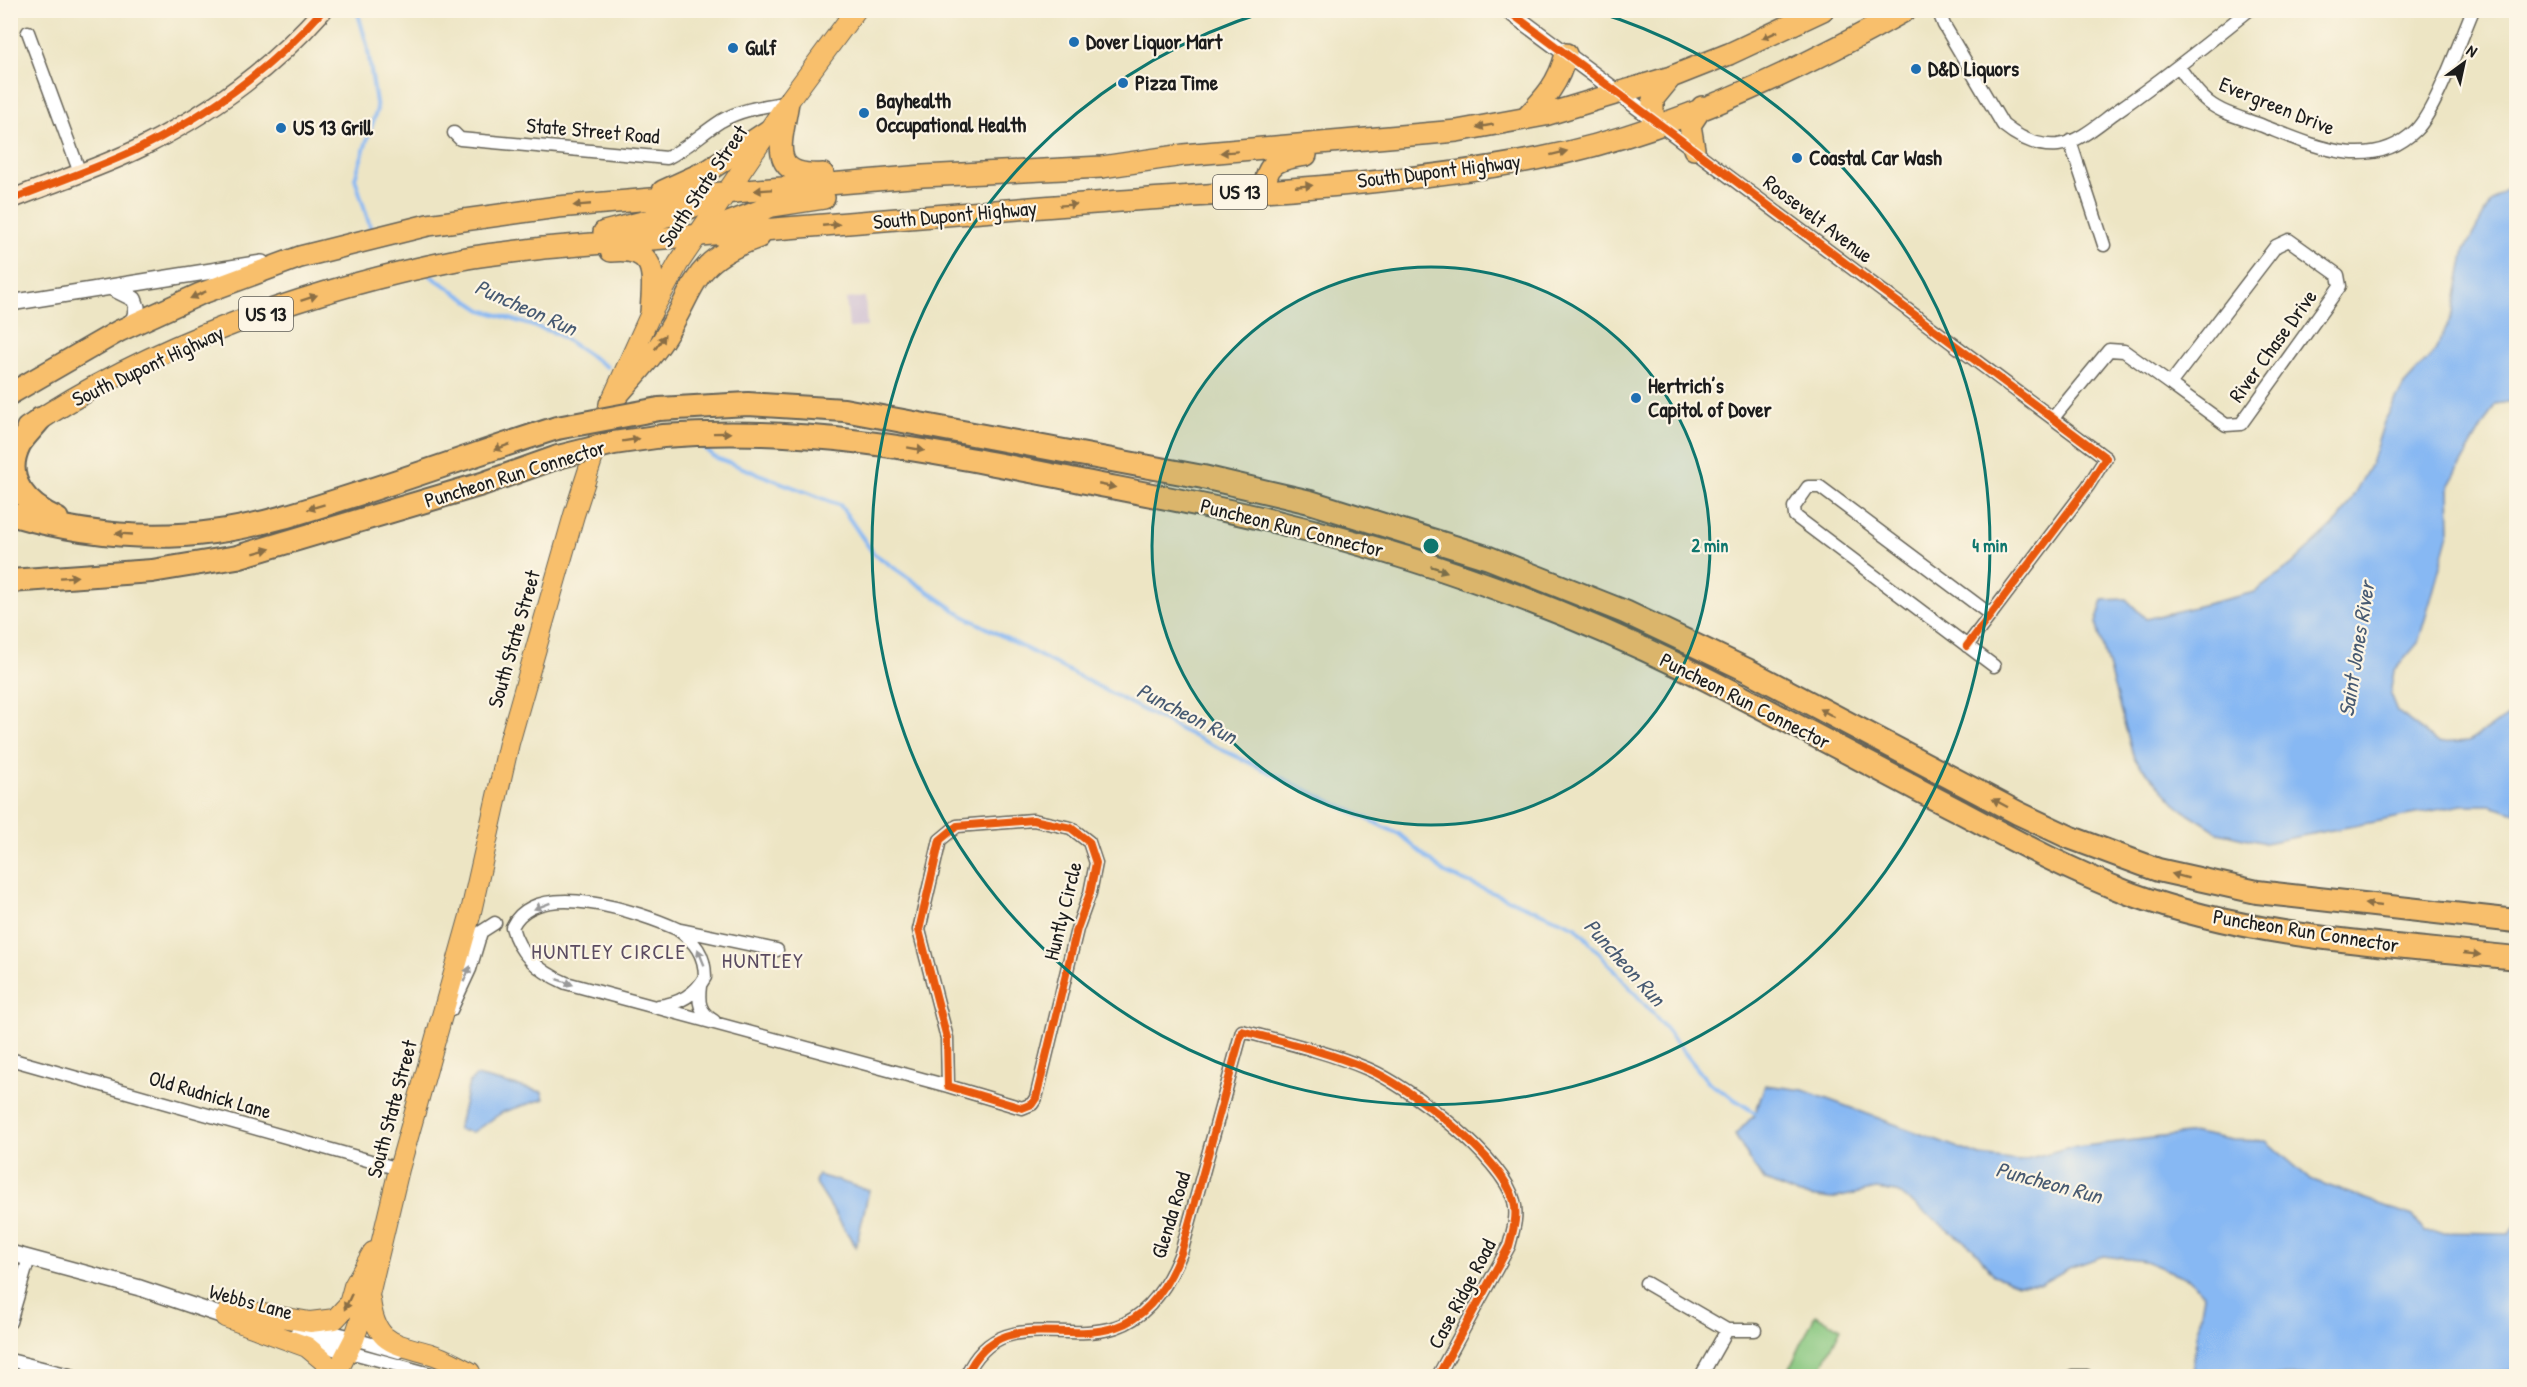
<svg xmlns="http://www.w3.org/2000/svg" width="2527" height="1387" font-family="'Patrick Hand',sans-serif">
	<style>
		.industrial { fill: #cdbed2 }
		.green { fill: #86c67e; stroke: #51714d; stroke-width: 1.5 }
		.water { fill: #87b8f3; stroke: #526a88; stroke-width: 1.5 }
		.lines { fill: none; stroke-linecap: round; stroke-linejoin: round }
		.stream { stroke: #87b8f3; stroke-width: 4 }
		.minor-casing { stroke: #656257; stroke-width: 15 }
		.tertiary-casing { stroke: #656257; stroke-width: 18 }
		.secondary-casing { stroke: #656257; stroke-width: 21 }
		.primary-casing { stroke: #656257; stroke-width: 22 }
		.trunk-casing { stroke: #656257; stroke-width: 24 }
		.motorway-casing { stroke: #656257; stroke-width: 26 }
		.minor { stroke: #fff; stroke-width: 12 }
		.tertiary { stroke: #fff; stroke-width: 15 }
		.secondary { stroke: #fce5c4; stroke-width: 18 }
		.primary { stroke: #f8bf6c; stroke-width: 20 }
		.trunk { stroke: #f8bf6c; stroke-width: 21 }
		.motorway { stroke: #f8bf6c; stroke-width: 22 }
		.motorway-bridge-casing { stroke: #656257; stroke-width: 26; stroke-linecap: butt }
		.motorway-bridge { stroke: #f8bf6c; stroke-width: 22 }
		.cycleway-casing { stroke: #fcf5e5; stroke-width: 11 }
		.cycleway { stroke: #e8590c; stroke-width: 8 }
		.oneway { fill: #8a6e44 }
		.oneway2 { fill: #999 }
		.ring { fill: none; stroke: #0f766e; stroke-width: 3 }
		.poi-dot { fill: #1f6fb2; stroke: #fcf5e5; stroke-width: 2 }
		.labels { text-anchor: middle; stroke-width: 4.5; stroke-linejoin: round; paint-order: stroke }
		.shield { fill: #fcf5e5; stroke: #5f5d58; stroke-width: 1.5 }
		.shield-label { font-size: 20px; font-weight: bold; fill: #1c1c1c }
		.poi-label { font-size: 21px; font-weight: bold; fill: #1c1c1c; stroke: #fcf5e5; text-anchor: start }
		.street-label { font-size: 21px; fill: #1c1c1c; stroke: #fcf5e5 }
		.water-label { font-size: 22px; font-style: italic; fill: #475a72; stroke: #fcf5e5 }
		.neighbourhood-label { font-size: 22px; letter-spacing: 1.5px; fill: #5b4c61; stroke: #fcf5e5 }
		.centre { fill: #0f766e; stroke: #fcf5e5; stroke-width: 3 }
		.ring-label { font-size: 18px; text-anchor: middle; font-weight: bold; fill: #0f766e; stroke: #fcf5e5; stroke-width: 4.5; stroke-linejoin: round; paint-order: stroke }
	</style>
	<rect width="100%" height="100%" fill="#fcf5e5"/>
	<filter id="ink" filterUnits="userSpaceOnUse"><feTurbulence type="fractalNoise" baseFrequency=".0167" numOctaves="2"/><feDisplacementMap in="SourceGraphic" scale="12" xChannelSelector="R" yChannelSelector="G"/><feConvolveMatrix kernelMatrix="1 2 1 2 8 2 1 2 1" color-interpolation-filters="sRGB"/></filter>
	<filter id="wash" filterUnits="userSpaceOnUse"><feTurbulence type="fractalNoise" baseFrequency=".008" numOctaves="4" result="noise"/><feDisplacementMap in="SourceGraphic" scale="24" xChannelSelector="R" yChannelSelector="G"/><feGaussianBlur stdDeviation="1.35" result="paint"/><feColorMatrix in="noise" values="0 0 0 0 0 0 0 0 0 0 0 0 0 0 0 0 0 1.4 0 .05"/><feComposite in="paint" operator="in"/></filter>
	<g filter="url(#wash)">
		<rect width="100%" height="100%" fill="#ede5c4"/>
		<path class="industrial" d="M865,297L867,327L849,328L846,299Z"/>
		<path class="green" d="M1815,1315L1841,1328L1817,1376H1808L1790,1368Z"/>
		<path class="water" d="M2516,180V401L2495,404L2449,485L2450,530L2431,599L2418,643L2394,671L2390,694L2397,711L2438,743L2469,741L2516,711V813L2490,805H2462L2265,843L2218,832L2180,808L2134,758L2096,623L2103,600L2126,599L2146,619L2255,592L2292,564L2339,520L2371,464L2384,422L2404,385L2435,351L2453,313L2465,249L2490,203Z
			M476,1076L542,1092L544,1099L503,1112L473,1132L458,1130L469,1083Z
			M1765,1085L1803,1090L1980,1156L2019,1161L2067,1148L2196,1133L2232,1140L2266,1141L2310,1179L2413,1216L2424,1232L2509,1233L2516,1223V1370L2481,1376H2194L2193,1358L2204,1295L2189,1279L2145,1261L2103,1256L2069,1268L2041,1284H2018L1994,1275L1973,1248L1897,1192L1876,1189L1832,1199L1800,1195L1765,1181L1752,1164L1735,1135L1755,1114Z
			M818,1175L869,1190L856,1247L815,1182Z"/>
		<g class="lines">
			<path class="stream" d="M357,10L367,45L377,109L355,178L372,233
				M431,276L482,310L556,333L607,367
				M704,448L714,457L840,505L873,553L962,615L1185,732L1399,834L1445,873L1576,927L1656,1017L1708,1082L1760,1116"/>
		</g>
	</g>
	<g filter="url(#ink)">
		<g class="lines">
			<g class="minor-casing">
				<path id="minor" d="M1938,10L1944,25L2003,125C2019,138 2037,147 2058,145C2080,142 2100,123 2117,111C2163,79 2206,45 2249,10
					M28,32L80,173
					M2179,67C2188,79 2196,93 2208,102C2223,114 2245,119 2263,126C2312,145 2371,174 2416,130C2436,110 2460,40 2473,10
					M1660,125L2106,458L2088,486L1967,646
					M454,133L460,139L667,158C687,148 702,133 721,121C741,109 766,106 788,102
					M2070,141L2104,245
					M2053,418L2109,350L2124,351L2170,384L2276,246L2289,240L2338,275L2340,286L2241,424L2226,425L2170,384
					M1991,615L1820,487H1808L1794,507L1795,516L1994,666
					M1033,820L1071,828L1089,842L1096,863L1090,893L1077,929L1036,1098L1032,1104L1022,1108L948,1086L947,1038L919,930L940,840L957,826Z
					M681,930L777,950
					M700,986C698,1002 699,1012 714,1021
					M658,1006C678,1004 695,995 705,977C705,954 695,942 677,929C640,912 536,877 512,927C519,955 540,972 566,983L948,1086
					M451,1010L470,969L481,932L495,923
					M10,1059L399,1169
					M1646,1283L1727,1330H1755
					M10,1322L29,1258
					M354,1339L399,1352
					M353,1353L438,1376
					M10,1360L74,1376
					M966,1376C998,1305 1061,1345 1116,1327C1150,1316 1169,1283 1181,1253L1242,1031C1284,1042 1328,1052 1368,1069C1410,1087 1502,1157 1514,1201C1518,1216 1513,1231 1509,1246L1438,1376
					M1701,1376L1727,1330
					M2072,1376H2087"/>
			</g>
			<g class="tertiary-casing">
				<path id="tertiary" d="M1507,10L1659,123
					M112,288L134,299L137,307L134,319L126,326
					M10,303L262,263
					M10,1253L140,1288L235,1320
					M302,1326L354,1339
					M295,1336L353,1353"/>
			</g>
			<g class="secondary-casing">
				<path id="secondary" d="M10,200C54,182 100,168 142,147C210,113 273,67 323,10"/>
			</g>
			<g class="primary-casing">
				<path id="primary" d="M370,1299C375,1344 393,1343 431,1354C445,1358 457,1366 470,1372
					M229,1308L310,1322L335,1319L349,1304L354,1286L373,1252
					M225,1317L307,1347L325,1362L328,1376
					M335,1376L354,1339L369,1295L399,1169L470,916L509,743L574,515L610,404L651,313L678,264L788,102L856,10"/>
			</g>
			<g class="trunk-casing">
				<path id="trunk" d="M788,102C782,142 766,177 823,174
					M1525,119C1545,98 1559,83 1566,54
					M1653,119V99L1671,77
					M1694,149L1690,125L1702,107
					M1265,190C1265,162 1280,158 1306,155
					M663,191L709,170L771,129
					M713,229L772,206L824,198
					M604,232L674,214L709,200
					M611,251C660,246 653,278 651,313
					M10,394L119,331L200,294L300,257L428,225L557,207L923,176L1102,167L1183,155L1457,131L1545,115L1671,77L1729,54L1823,10
					M610,404C627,383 648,363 663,340C698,286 689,262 759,237
					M27,428C151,344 311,289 457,260C485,254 514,252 543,248C722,233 902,218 1082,204C1233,192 1387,187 1536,159C1662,135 1795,73 1906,10"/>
			</g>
			<g class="motorway-casing">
				<path id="motorway" d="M659,409L748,404L844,410L1203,477L1310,502L1489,558L1625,612L1747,670L2018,813L2069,837L2158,870L2257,892L2516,921
					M40,419C34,427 24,436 19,445C2,480 27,505 57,519
					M663,436C808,425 930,451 1071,479C1141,493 1212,506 1281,523C1420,557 1557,606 1686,669C1777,714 1865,762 1955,809C2013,840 2070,871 2131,894C2255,939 2387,944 2516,958
					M10,514C75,533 146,541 213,532C258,526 302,512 345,498C416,476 486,450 557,428
					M10,581L152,571L237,557L482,484L558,457"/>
			</g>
			<use href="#minor" class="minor"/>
			<use href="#tertiary" class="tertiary"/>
			<use href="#secondary" class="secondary"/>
			<use href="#primary" class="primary"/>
			<use href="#trunk" class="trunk"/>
			<use href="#motorway" class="motorway"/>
			<g class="motorway-bridge-casing">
				<path id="motorway-bridge" d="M557,428L659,409
					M558,457L614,443L663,436"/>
			</g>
			<use href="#motorway-bridge" class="motorway-bridge"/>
			<g class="cycleway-casing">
				<path id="cycleway" d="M1507,10L2106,458L2088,486L1967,646
					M10,200C54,182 100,168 142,147C210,113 273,67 323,10
					M1033,820L1071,828L1089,842L1096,863L1090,893L1077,929L1036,1098L1032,1104L1022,1108L948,1086L947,1038L919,930L940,840L957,826Z
					M966,1376C998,1305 1061,1345 1116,1327C1150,1316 1169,1283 1181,1253L1242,1031C1284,1042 1328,1052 1368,1069C1410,1087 1502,1157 1514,1201C1518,1216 1513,1231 1509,1246L1438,1376"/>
			</g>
			<use href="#cycleway" class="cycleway"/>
		</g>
		<defs><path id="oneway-solid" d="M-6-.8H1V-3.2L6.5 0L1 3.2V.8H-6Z" transform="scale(1.5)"/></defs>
		<g class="oneway">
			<use href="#oneway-solid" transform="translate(1770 35) rotate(155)"/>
			<use href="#oneway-solid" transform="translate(1485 126) rotate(170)"/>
			<use href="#oneway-solid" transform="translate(1229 152) rotate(176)"/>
			<use href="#oneway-solid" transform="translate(1559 153) rotate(-14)"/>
			<use href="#oneway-solid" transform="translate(1304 186) rotate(-5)"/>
			<use href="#oneway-solid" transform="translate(763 190) rotate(176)"/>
			<use href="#oneway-solid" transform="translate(582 205) rotate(175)"/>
			<use href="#oneway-solid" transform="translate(1068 205) rotate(-4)"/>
			<use href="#oneway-solid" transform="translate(831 225) rotate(-5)"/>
			<use href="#oneway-solid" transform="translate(198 295) rotate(156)"/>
			<use href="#oneway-solid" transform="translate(309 298) rotate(-19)"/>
			<use href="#oneway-solid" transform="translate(660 342) rotate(-55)"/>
			<use href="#oneway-solid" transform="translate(722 433) rotate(-1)"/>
			<use href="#oneway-solid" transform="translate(631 440) rotate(-9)"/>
			<use href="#oneway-solid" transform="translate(502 447) rotate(159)"/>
			<use href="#oneway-solid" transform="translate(916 449) rotate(10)"/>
			<use href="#oneway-solid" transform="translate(1107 486) rotate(11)"/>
			<use href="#oneway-solid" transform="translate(316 507) rotate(163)"/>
			<use href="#oneway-solid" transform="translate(124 534) rotate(-177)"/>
			<use href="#oneway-solid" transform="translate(262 551) rotate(-15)"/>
			<use href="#oneway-solid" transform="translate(1439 569) rotate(19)"/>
			<use href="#oneway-solid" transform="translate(69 577) rotate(-4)"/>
			<use href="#oneway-solid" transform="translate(1827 713) rotate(-152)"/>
			<use href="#oneway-solid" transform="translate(2000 803) rotate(-152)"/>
			<use href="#oneway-solid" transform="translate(2180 876) rotate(-165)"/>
			<use href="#oneway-solid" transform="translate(2373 905) rotate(-174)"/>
			<use href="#oneway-solid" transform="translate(2472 954) rotate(6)"/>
			<use href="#oneway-solid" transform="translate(348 1302) rotate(115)"/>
		</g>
		<g class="oneway2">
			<use href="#oneway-solid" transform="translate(542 906) rotate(159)"/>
			<use href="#oneway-solid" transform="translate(701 957) rotate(-112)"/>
			<use href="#oneway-solid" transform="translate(467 974) rotate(-67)"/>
			<use href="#oneway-solid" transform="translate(565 982) rotate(19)"/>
		</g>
	</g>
	<circle cx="1431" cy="546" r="279" fill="#0f766e" fill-opacity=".12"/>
	<g class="ring">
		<circle cx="1431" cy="546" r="279"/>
		<path d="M1594 11A559 559 0 1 1 1268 11"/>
	</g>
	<g class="poi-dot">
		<circle cx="1074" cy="42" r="6"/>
		<circle cx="733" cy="48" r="6"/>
		<circle cx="1916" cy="69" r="6"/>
		<circle cx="1123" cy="83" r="6"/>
		<circle cx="864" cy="113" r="6"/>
		<circle cx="281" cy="128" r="6"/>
		<circle cx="1797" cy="158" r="6"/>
		<circle cx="1636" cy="398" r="6"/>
	</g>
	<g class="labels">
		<g class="shield">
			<rect x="1213" y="175" width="54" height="34" rx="4.5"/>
			<rect x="239" y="297" width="54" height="34" rx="4.5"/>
		</g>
		<g class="shield-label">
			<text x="1240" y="199">US 13</text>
			<text x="266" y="321">US 13</text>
		</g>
		<g class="poi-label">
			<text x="1086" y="49">Dover Liquor Mart</text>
			<text x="745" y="55">Gulf</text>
			<text x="1928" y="76">D&amp;D Liquors</text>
			<text x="1135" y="90">Pizza Time</text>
			<text x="876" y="108">Bayhealth<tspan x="876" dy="24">Occupational Health</tspan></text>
			<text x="293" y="135">US 13 Grill</text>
			<text x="1809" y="165">Coastal Car Wash</text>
			<text x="1648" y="393">Hertrich’s<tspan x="1648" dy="24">Capitol of Dover</tspan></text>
		</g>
		<g class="street-label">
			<text transform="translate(2277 106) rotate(22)" y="7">Evergreen Drive</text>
			<text transform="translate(593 131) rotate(5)" y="7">State Street Road</text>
			<text transform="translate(1439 171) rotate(-7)" y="7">South Dupont Highway</text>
			<text transform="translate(703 186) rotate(-56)" y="7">South State Street</text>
			<text transform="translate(955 215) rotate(-5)" y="7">South Dupont Highway</text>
			<text transform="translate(1818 219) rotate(37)" y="7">Roosevelt Avenue</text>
			<text transform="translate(2273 346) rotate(-54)" y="7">River Chase Drive</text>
			<text transform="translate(148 366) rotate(-25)" y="7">South Dupont Highway</text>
			<text transform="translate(515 474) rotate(-17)" y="7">Puncheon Run Connector</text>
			<text transform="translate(1292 528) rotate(14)" y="7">Puncheon Run Connector</text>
			<text transform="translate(514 639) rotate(-74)" y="7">South State Street</text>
			<text transform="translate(1745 701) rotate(27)" y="7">Puncheon Run Connector</text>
			<text transform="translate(1063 911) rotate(-76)" y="7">Huntly Circle</text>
			<text transform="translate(2306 931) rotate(9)" y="7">Puncheon Run Connector</text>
			<text transform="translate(210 1095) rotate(16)" y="7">Old Rudnick Lane</text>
			<text transform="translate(392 1109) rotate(-75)" y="7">South State Street</text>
			<text transform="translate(1171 1215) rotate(-73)" y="7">Glenda Road</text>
			<text transform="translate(1462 1294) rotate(-62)" y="7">Case Ridge Road</text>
			<text transform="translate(251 1302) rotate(15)" y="7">Webbs Lane</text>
		</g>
		<g class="water-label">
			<text transform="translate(526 307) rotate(24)" y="8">Puncheon Run</text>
			<text transform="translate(2356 649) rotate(-81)" y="8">Saint Jones River</text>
			<text transform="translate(1187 713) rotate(27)" y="8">Puncheon Run</text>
			<text transform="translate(1625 962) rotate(48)" y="8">Puncheon Run</text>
			<text transform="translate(2049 1182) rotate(15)" y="8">Puncheon Run</text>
		</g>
		<g class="neighbourhood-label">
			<text x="609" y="959">HUNTLEY CIRCLE</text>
			<text x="763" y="968">HUNTLEY</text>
		</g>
	</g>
	<circle cx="1431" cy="546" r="9" class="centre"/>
	<g class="ring-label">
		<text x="1710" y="552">2 min</text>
		<text x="1990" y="552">4 min</text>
	</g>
	<rect width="2527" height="1387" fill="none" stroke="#fcf5e5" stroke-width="36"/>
	<g transform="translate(2464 63) rotate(33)" stroke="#fcf5e5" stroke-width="4.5" paint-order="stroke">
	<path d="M0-4.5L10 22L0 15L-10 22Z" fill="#1c1c1c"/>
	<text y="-9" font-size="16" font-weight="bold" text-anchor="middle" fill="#1c1c1c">N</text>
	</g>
</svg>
